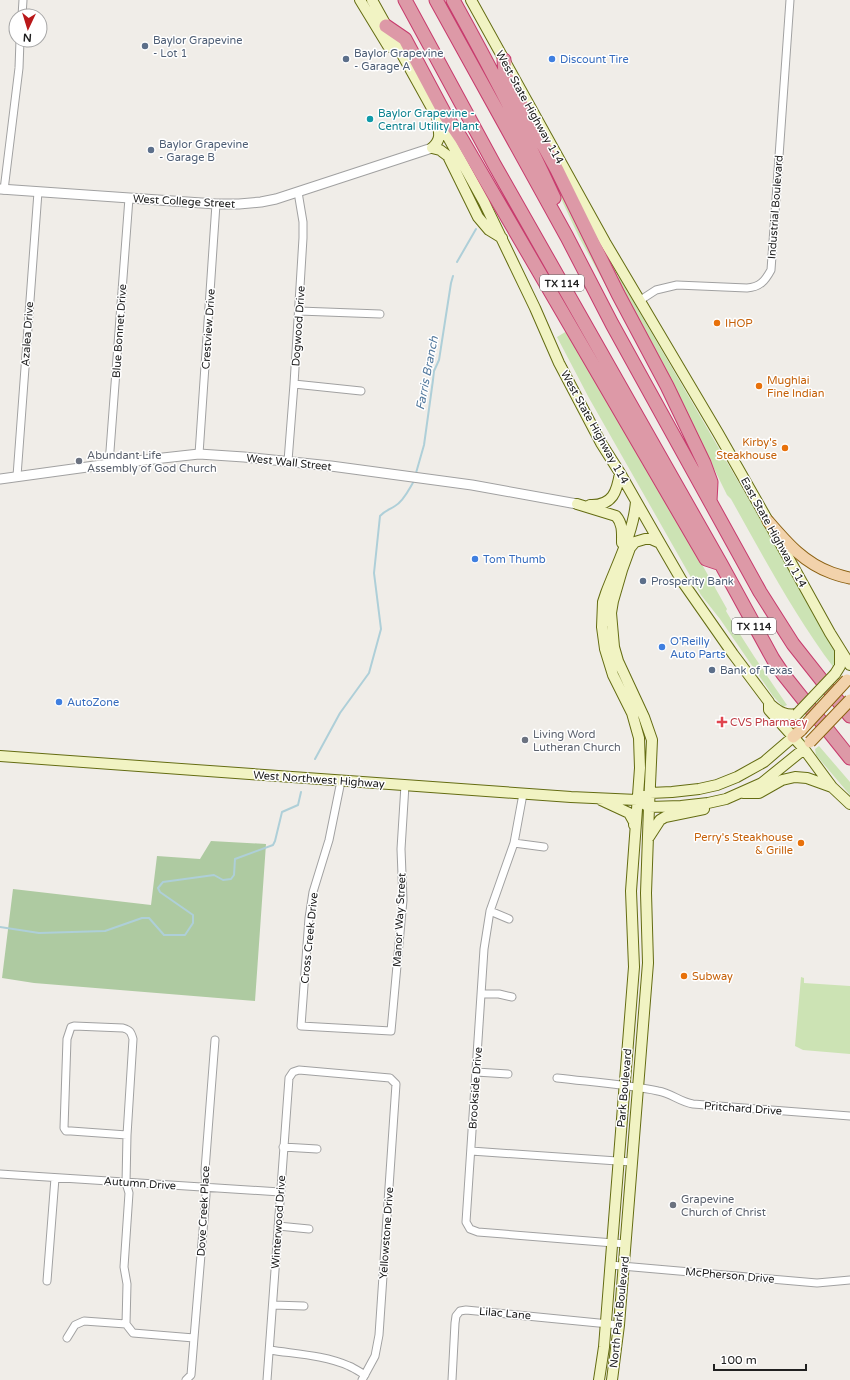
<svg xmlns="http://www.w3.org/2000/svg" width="850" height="1380" font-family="'Varela Round',sans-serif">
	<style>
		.grass { fill: #cce3b4 }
		.forest { fill: #aecaa1 }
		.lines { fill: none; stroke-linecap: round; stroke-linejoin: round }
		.stream { stroke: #aecfd8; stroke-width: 2 }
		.minor-casing { stroke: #a1a1a1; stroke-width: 9 }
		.tertiary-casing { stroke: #a1a1a1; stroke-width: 11 }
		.secondary-casing { stroke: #646c12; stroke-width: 12 }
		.primary-casing { stroke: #8b6112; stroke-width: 13 }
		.motorway-casing { stroke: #c73b6d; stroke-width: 15 }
		.minor { stroke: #fff; stroke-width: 7 }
		.tertiary { stroke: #fff; stroke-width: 9 }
		.secondary { stroke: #f1f3c3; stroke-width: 10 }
		.primary { stroke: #f2d2ab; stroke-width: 11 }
		.motorway { stroke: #dd99a7; stroke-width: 13 }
		.secondary-bridge-casing { stroke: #646c12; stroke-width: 12; stroke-linecap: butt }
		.primary-bridge-casing { stroke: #8b6112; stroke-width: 13; stroke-linecap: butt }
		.secondary-bridge { stroke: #f1f3c3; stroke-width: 10 }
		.primary-bridge { stroke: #f2d2ab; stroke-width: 11 }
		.service-dot { fill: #5c6f8a; stroke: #fff; stroke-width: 1.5 }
		.shop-dot { fill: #3f7fe0; stroke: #fff; stroke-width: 1.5 }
		.culture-dot { fill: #0f9aa8; stroke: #fff; stroke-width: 1.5 }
		.food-dot { fill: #e8710a; stroke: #fff; stroke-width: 1.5 }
		.worship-dot { fill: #6b7280; stroke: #fff; stroke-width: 1.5 }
		.health-dot { fill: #e0444e; stroke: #fff; stroke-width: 1.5 }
		.labels { text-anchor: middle; stroke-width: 3; stroke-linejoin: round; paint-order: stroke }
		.shield { fill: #fff; stroke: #636363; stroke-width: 1 }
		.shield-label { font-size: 10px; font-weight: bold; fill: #202020 }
		.service-label { font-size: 11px; fill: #4e5e75; stroke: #fff; text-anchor: start }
		.shop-label { font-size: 11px; fill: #366cbe; stroke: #fff; text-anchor: start }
		.street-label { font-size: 11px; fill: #202020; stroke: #fff }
		.culture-label { font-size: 11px; fill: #0d838f; stroke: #fff; text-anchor: start }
		.food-label { font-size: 11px; fill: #c56008; stroke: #fff; text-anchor: start }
		.worship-label { font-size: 11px; fill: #5b616d; stroke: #fff; text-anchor: start }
		.health-label { font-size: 11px; fill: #be3a42; stroke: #fff; text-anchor: start }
		.water-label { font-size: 12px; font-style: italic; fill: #547a9e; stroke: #fff }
	</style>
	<rect width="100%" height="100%" fill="#f0ede8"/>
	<path class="grass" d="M536,137L660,384L579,237L533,139Z
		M619,277L830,639C835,648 840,659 834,668C794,615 763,556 731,499L727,495L657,353L616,279Z
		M567,331L667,502L727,609L726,611C745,644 766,674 787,705L783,707L773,696L720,619L701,595L589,398L557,337Z
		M819,746L850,782V795L816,755L815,749Z
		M801,977L804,978V983L850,986V1054L803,1050L795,1046Z"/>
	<path class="forest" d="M211,841L266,844L255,1001L34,983L2,978L13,889L151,905L157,856L200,859Z"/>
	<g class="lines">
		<path class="stream" d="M457,262L476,229
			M416,473L424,445L433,380L434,371L439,360L451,283L453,276
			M315,759L340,713L369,673L381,629L374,573L380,516C386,510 389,510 395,506C404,501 409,489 414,481
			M0,927L39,933L105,931L142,918H149L164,935H185L193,923V915L160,892L158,888L163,882L214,875L223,880L231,879L234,875L235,859L273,845L275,841L282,812L298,805L301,792"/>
		<g class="minor-casing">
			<path id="minor" d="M22,16L23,0
				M4,190L19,68L20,40
				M639,301L656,290L677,285L747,288C760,287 765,281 771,270L790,0
				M299,311L380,314
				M294,384L361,391
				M199,454L216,204
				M288,461L294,384L303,238V222L298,192
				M109,464L129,198
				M17,476L38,192
				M341,781L329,840L313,892L309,918L301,1026L391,1031L403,900L401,849L405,785
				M523,794L514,843L490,911L484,949L466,1222L470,1229L478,1232L626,1244
				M514,843L544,847
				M490,911L509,919
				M481,994H499L512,997
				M476,1072L508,1074
				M557,1078C591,1082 625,1084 658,1091C671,1093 680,1102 693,1104L850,1116
				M127,1135L71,1131H66L64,1128L67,1039L71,1027L74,1026L123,1028C130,1030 131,1032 133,1039L127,1135L126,1183L129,1193L124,1267L127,1284L126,1324L133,1333L194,1338
				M283,1147L317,1149
				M471,1151L632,1162
				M0,1174L280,1192
				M278,1226L309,1229
				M610,1265L817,1283L850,1280
				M47,1281L55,1178
				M273,1305L304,1306
				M67,1338L75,1325L84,1321L126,1324
				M270,1350C295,1354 324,1355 349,1366C354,1368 360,1372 365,1375
				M186,1380L191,1375L194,1338L206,1195L205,1170L215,1040
				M267,1380L289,1078L293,1072L299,1070L390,1078L396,1084L379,1335L375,1356L362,1380
				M452,1380L455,1323L456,1316L460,1311L466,1310L619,1325"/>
		</g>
		<g class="tertiary-casing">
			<path id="tertiary" d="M0,189L216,204H239L261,202L276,199L432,148
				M0,479L109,464L199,454L244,457L331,466L472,485L577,504"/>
		</g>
		<g class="secondary-casing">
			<path id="secondary" d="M360,0L388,46L399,50
				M372,0L484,202L535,308L559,363L601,443L620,473L660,543L682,581L733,654L769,702V710L804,749L832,787L850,804
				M471,0L605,242L718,433L768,521L830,633L850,665
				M432,148L440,150L448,156L478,217L489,230L502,238
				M432,148C441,140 440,134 437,123
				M577,504L616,516C623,524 622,533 622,543
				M590,505C613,506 617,491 620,473
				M835,674L840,666V650
				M771,705C779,712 786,716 797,714
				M0,756L571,797L637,800L649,807L681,806L708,803L726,799L762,783L804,749
				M743,793H759L782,780L795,777L807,778L832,787
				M644,796L650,793L672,792L699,789L717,785L737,777L764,762L793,737
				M601,800L629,813L634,822V825
				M649,837L660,820L665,817L704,809
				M599,1380L604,1347L634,967L631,891L640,768L639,738L632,713L613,675L605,649L602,627L603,602L606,593C617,564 634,531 636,501
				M612,1380L619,1325L648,963L646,893L649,807L652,740L644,717L618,661L614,647L611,613L613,601L622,570L630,548L635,542L645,539H651L660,543"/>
		</g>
		<g class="primary-casing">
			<path id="primary" d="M768,521C787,543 804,563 832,573C838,575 844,577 850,578
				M793,737L801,730"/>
		</g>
		<g class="motorway-casing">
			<path id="motorway" d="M405,0L494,164L721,564L773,659L783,674L850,758
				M436,0L567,237L612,324L760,592L793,644L850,716
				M453,0C489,65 523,130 554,198
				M386,26L405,39L446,116L461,138L706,559L721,564
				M504,60L505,75L557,170L618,294L667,386L704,463L711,482L710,501"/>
		</g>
		<use href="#minor" class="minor"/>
		<use href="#tertiary" class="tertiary"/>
		<use href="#secondary" class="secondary"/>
		<use href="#primary" class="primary"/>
		<use href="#motorway" class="motorway"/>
		<g class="secondary-bridge-casing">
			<path id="secondary-bridge" d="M797,714L835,674"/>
		</g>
		<g class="primary-bridge-casing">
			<path id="primary-bridge" d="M801,730L847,680
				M810,742L850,700"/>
		</g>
		<use href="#secondary-bridge" class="secondary-bridge"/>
		<use href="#primary-bridge" class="primary-bridge"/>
	</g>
	<g class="service-dot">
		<circle cx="145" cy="46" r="4"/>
		<circle cx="346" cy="59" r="4"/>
		<circle cx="151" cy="150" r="4"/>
		<circle cx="643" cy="581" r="4"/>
		<circle cx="712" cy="670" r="4"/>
	</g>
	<g class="shop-dot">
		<circle cx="552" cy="59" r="4"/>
		<circle cx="475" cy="559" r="4"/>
		<circle cx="662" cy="647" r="4"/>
		<circle cx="59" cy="702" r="4"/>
	</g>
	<circle class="culture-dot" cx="370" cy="119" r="4"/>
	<g class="food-dot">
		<circle cx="717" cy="323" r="4"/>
		<circle cx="759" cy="386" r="4"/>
		<circle cx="785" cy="448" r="4"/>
		<circle cx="801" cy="843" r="4"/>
		<circle cx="684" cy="976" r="4"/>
	</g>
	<g class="worship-dot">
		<circle cx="79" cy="461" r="4"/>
		<circle cx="525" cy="740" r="4"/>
		<circle cx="673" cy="1205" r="4"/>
	</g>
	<path class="health-dot" d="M720 716h4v4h4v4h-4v4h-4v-4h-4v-4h4z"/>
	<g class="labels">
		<g class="shield">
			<rect x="540" y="275" width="44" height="16" rx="3"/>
			<rect x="732" y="618" width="44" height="16" rx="3"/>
		</g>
		<g class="shield-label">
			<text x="562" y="287">TX 114</text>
			<text x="754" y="630">TX 114</text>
		</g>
		<g class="service-label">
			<text x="153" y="44">Baylor Grapevine<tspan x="153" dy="13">- Lot 1</tspan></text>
			<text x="354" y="57">Baylor Grapevine<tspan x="354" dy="13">- Garage A</tspan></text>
			<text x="159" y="148">Baylor Grapevine<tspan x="159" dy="13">- Garage B</tspan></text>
			<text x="651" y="585">Prosperity Bank</text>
			<text x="720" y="674">Bank of Texas</text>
		</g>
		<g class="shop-label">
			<text x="560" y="63">Discount Tire</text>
			<text x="483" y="563">Tom Thumb</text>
			<text x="670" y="645">O'Reilly<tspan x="670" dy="13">Auto Parts</tspan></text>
			<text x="67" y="706">AutoZone</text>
		</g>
		<g class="street-label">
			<text transform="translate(530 107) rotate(61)" y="4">West State Highway 114</text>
			<text transform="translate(184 201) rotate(3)" y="4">West College Street</text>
			<text transform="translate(775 207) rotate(-86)" y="4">Industrial Boulevard</text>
			<text transform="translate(298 326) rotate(-86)" y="4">Dogwood Drive</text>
			<text transform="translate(208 329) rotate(-86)" y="4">Crestview Drive</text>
			<text transform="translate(119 331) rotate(-86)" y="4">Blue Bonnet Drive</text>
			<text transform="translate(27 334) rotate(-86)" y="4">Azalea Drive</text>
			<text transform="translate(595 427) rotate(61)" y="4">West State Highway 114</text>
			<text transform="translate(289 462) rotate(6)" y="4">West Wall Street</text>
			<text transform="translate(774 532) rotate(61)" y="4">East State Highway 114</text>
			<text transform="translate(319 779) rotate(4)" y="4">West Northwest Highway</text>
			<text transform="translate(399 920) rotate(-87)" y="4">Manor Way Street</text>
			<text transform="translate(309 938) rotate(-84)" y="4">Cross Creek Drive</text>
			<text transform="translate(475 1088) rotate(-86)" y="4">Brookside Drive</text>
			<text transform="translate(624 1088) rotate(-85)" y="4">Park Boulevard</text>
			<text transform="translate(743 1108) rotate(4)" y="4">Pritchard Drive</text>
			<text transform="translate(140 1183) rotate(4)" y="4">Autumn Drive</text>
			<text transform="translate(203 1211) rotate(-87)" y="4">Dove Creek Place</text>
			<text transform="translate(278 1222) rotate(-86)" y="4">Winterwood Drive</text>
			<text transform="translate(386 1233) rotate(-86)" y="4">Yellowstone Drive</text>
			<text transform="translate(730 1275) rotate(5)" y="4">McPherson Drive</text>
			<text transform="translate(619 1312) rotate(-84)" y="4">North Park Boulevard</text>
			<text transform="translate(505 1313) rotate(5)" y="4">Lilac Lane</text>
		</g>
		<g class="culture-label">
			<text x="378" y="117">Baylor Grapevine -<tspan x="378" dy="13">Central Utility Plant</tspan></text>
		</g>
		<g class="food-label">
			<text x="725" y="327">IHOP</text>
			<text x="767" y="384">Mughlai<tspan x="767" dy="13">Fine Indian</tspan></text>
			<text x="777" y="446" text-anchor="end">Kirby's<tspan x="777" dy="13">Steakhouse</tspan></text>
			<text x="793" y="841" text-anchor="end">Perry's Steakhouse<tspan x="793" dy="13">&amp; Grille</tspan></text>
			<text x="692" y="980">Subway</text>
		</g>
		<g class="worship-label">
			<text x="87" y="459">Abundant Life<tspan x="87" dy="13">Assembly of God Church</tspan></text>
			<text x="533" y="738">Living Word<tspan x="533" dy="13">Lutheran Church</tspan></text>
			<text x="681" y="1203">Grapevine<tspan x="681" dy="13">Church of Christ</tspan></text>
		</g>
		<g class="health-label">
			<text x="730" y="726">CVS Pharmacy</text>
		</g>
		<g class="water-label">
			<text transform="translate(427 373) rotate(-79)" y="4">Farris Branch</text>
		</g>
	</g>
	<g transform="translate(28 28) rotate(184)"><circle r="19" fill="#ffffff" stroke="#a6a6a6"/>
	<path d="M0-3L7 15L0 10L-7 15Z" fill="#b9181a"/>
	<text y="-6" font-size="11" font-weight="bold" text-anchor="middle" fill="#202020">N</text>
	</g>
	<path d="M714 1364v6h92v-6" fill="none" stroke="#202020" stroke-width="2"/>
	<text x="720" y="1364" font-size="12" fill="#202020" stroke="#ffffff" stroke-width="3" paint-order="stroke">100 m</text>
</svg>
